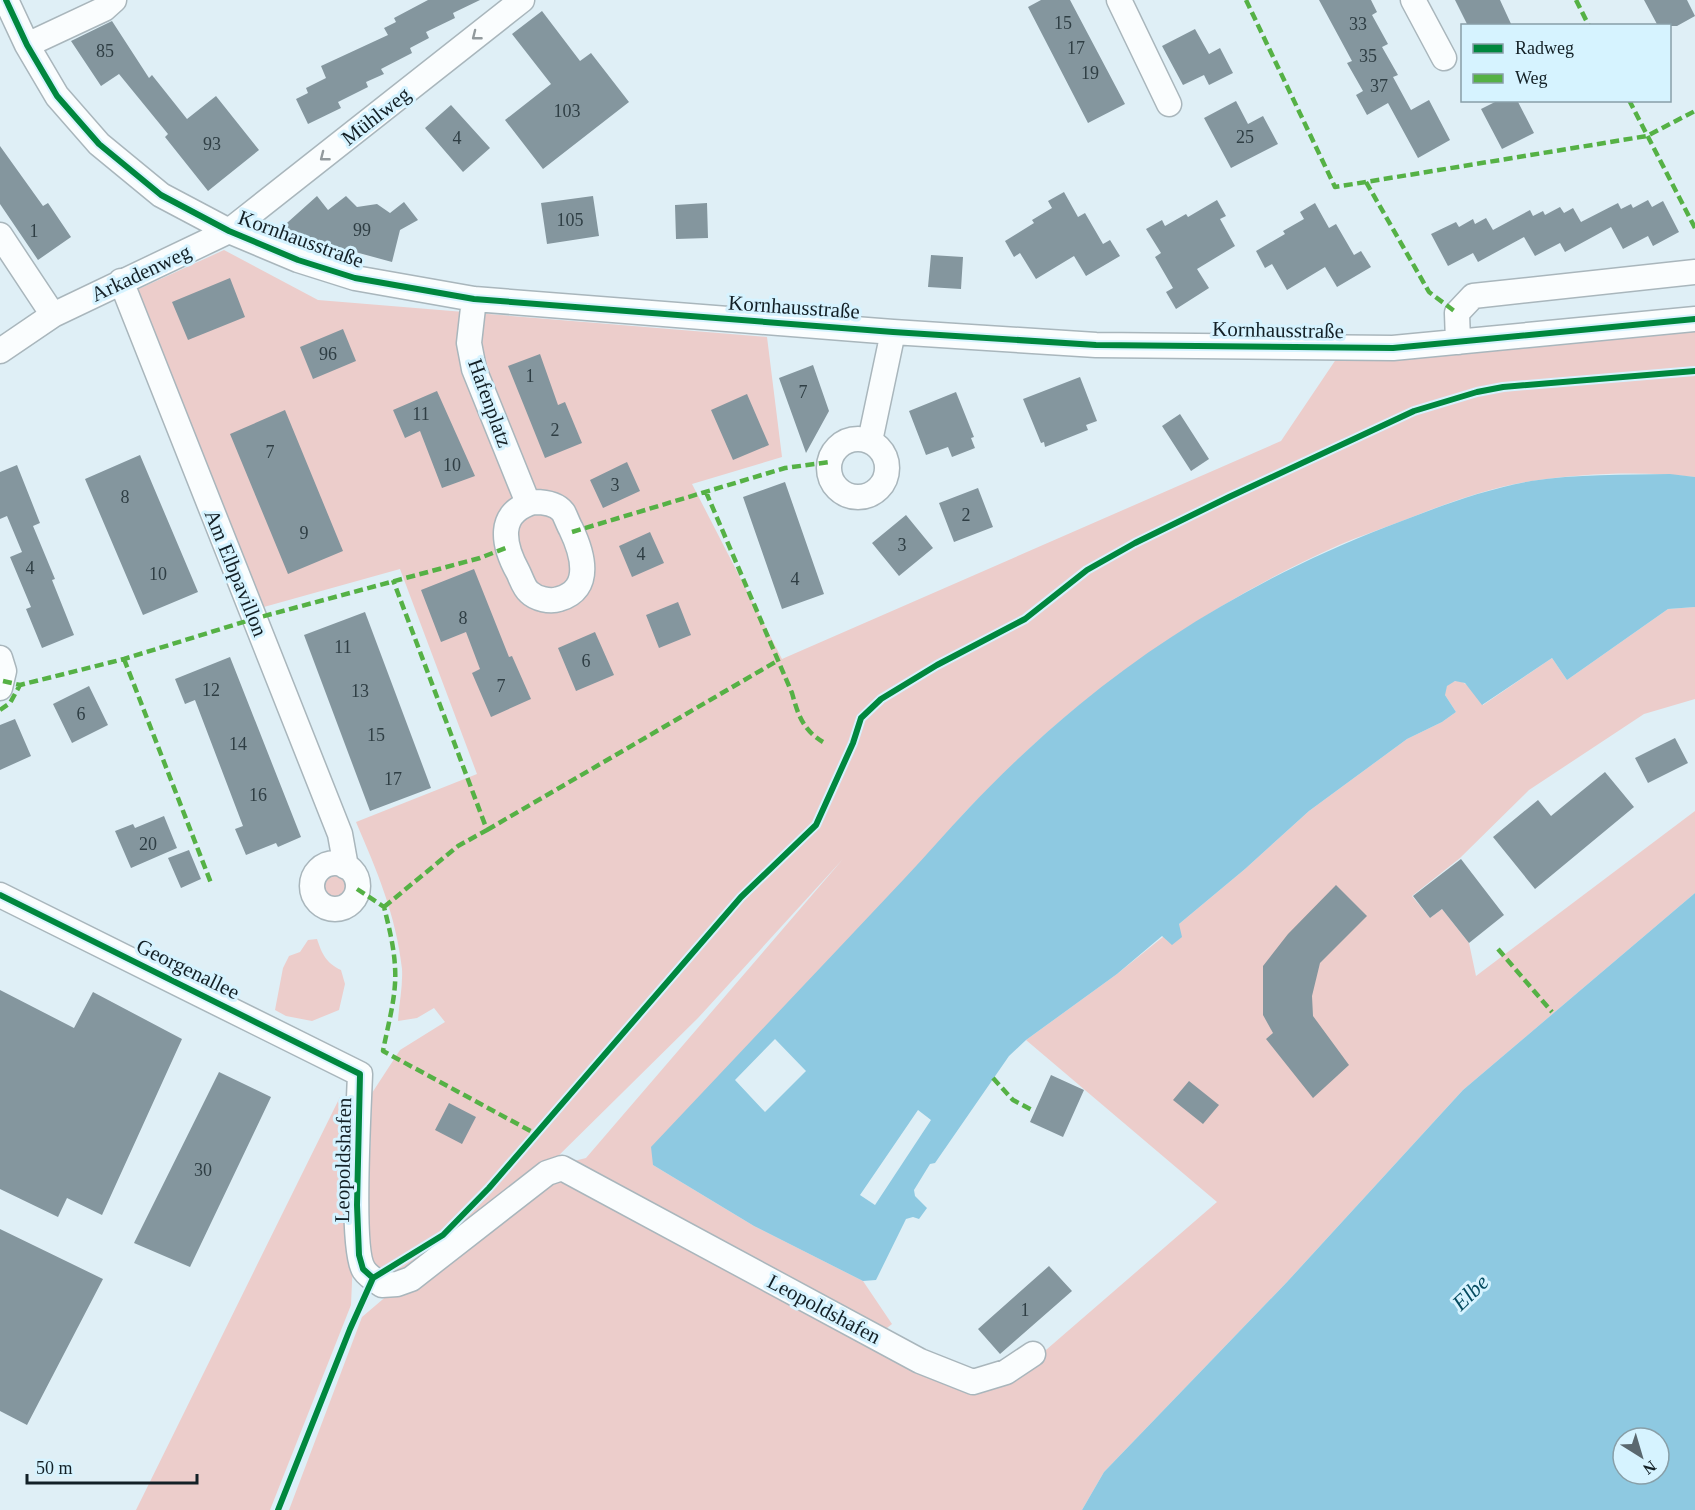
<svg xmlns="http://www.w3.org/2000/svg" width="1695" height="1510" font-family="Georgia,serif">
	<style>
		.green { fill: #eccdcb; fill-rule: evenodd }
		.water { fill: #8ec9e1; fill-rule: evenodd }
		.pier { fill: #dfeff6 }
		.building { fill: #84969e }
		.lines { fill: none; stroke-linecap: round; stroke-linejoin: round }
		.street-casing { stroke: #a9b6bc; stroke-width: 27 }
		.street { stroke: #fafdfe; stroke-width: 24 }
		.quiet { stroke: #55b145; stroke-width: 4.5; stroke-dasharray: 9 4.5; stroke-linecap: butt }
		.cycleway-casing { stroke: #d6f3ff; stroke-width: 10 }
		.cycleway { stroke: #00873e; stroke-width: 6 }
		.oneway { stroke: #929a9d }
		.labels { text-anchor: middle; stroke-width: 6; stroke-linejoin: round; paint-order: stroke }
		.number-label { font-size: 18px; fill: #2f3e44 }
		.street-label { font-size: 21px; fill: #132026; stroke: #d6f3ff }
		.water-label { font-size: 22px; font-style: italic; fill: #054b60; stroke: #d6f3ff }
	</style>
	<rect width="100%" height="100%" fill="#dfeff6"/>
	<path class="green" d="M224,250L318,300L767,337L782,457L692,484L782,659L1281,441L1349,340L1695,306V477C1642,471 1585,473 1532,481C1487,488 1444,504 1402,521C1381,529 1360,536 1339,545C1247,586 1159,641 1081,704C1040,736 1004,773 968,809L653,1165L754,1226L863,1281L892,1324L872,1340L932,1375L1024,1369L1217,1202L1026,1040L1117,974L1179,924L1245,869L1309,811L1407,739L1442,722L1456,712L1445,695C1445,689 1446,685 1452,682C1466,676 1476,696 1483,705L1552,658L1567,680L1668,609L1695,607V699L1644,714L1529,790L1460,858L1412,896L1430,918L1442,909L1469,943L1476,976L1695,811V893L1463,1090L1287,1282L1104,1472L1082,1510H289L362,1317L416,1271L390,1273L375,1269L367,1255L372,1093L400,1050L445,1022L434,1008L417,1018L398,1021C399,1004 403,986 402,969C396,915 377,871 356,822L477,774L400,569L246,612L119,298ZM843,859L586,1158L546,1168L698,1018Z
		M340,873H346C354,891 344,896 329,901L321,897C318,883 326,876 340,873Z
		M317,939C322,954 326,963 341,970L345,984L339,1010L312,1021L286,1016L275,1010L283,968L289,956L300,952L308,940Z
		M340,1097L349,1115L353,1259L351,1305L270,1510H136Z"/>
	<path class="water" d="M1670,474L1695,477V607L1668,609L1567,680L1552,658L1482,705L1465,683L1455,681L1447,686L1445,695L1456,712L1442,722L1407,739L1309,811L1245,869L1179,924L1182,937L1172,945L1162,936L1117,974L1026,1040L1009,1056L935,1163L930,1164L914,1190L915,1196L927,1208L919,1219L913,1217L906,1219L876,1280L863,1281L754,1226L653,1165L651,1147C735,1058 820,968 904,879C926,856 946,832 968,809C1003,772 1040,737 1079,705C1170,630 1277,569 1386,527C1433,509 1480,490 1531,481C1576,474 1624,475 1670,474Z
		M1695,893V1510H1082L1104,1472L1287,1282L1463,1090ZM1623,1438H1659V1474H1623Z"/>
	<path class="pier" d="M775,1039L806,1071L765,1112L735,1080Z
		M918,1110L931,1120L875,1205L860,1195Z"/>
	<path class="building" d="M428,0H480L453,13L455,18L426,32L429,38L410,48L412,53L381,69L384,74L366,82L368,87L338,102L341,108L308,124L296,99L308,93L306,88L326,78L321,66L388,35L384,28L396,22L394,18Z
		M1041,0H1070L1125,104L1088,123L1028,7Z
		M1319,0H1371L1377,12L1372,15L1388,44L1382,47L1398,75L1393,77L1411,110L1429,100L1450,140L1418,158L1388,103L1367,115L1356,95L1363,91L1347,63L1352,61Z
		M1455,0H1500L1512,26H1468Z
		M1644,0H1687L1695,16L1677,26H1658Z
		M542,11L580,61L591,53L629,102L543,169L505,120L551,84L512,34Z
		M112,21L149,78L152,75L187,119L216,96L259,150L208,191L165,137L168,134L119,74L101,86L71,41Z
		M1195,29L1209,54L1220,48L1233,73L1209,85L1204,75L1183,85L1162,46Z
		M1499,100H1517L1534,133L1502,149L1481,109Z
		M1236,101L1248,124L1263,116L1278,144L1231,168L1204,118Z
		M451,105L490,148L463,172L425,128Z
		M0,146L43,206L48,203L71,237L38,260L0,204Z
		M1064,192L1078,217L1085,213L1103,244L1110,240L1120,256L1086,276L1074,256L1036,279L1020,253L1014,257L1005,241L1034,223L1032,220L1052,208L1048,201Z
		M317,196L328,210L346,196L357,207L377,204L390,213L404,202L418,220L400,230L392,262L278,231Z
		M593,196L599,236L547,244L541,203Z
		M1217,200L1226,216L1220,219L1235,246L1197,269L1209,288L1176,309L1166,292L1173,288L1155,257L1161,253L1146,229L1162,220L1165,226L1186,214L1188,217Z
		M1648,200L1652,207L1663,201L1679,232L1653,246L1648,236L1623,249L1611,227L1565,252L1560,243L1535,256L1524,237L1478,262L1473,253L1448,266L1431,234L1456,222L1459,227L1473,219L1475,224L1486,218L1493,230L1530,210L1533,216L1543,211L1545,215L1560,207L1564,213L1573,208L1581,222L1618,203L1621,209L1631,204L1633,208Z
		M707,203L708,238L676,239L675,205Z
		M1315,203L1329,228L1336,224L1354,255L1361,251L1371,267L1337,287L1325,267L1287,290L1272,264L1265,268L1256,251L1285,234L1283,231L1304,219L1300,212Z
		M931,255L963,257L961,289L928,287Z
		M230,278L245,317L188,340L172,302Z
		M343,329L356,361L313,379L300,347Z
		M540,354L558,405L565,402L582,443L545,458L508,366Z
		M813,365L829,411L806,453L779,378Z
		M1080,377L1097,421L1086,425L1088,430L1045,447L1044,442L1041,443L1023,399Z
		M437,391L475,476L442,488L420,431L405,438L393,410Z
		M956,392L974,437L971,438L975,448L952,457L948,447L926,455L909,411Z
		M747,394L769,445L733,460L711,410Z
		M285,410L343,551L288,574L230,434Z
		M1180,414L1209,459L1191,471L1162,426Z
		M140,455L198,592L143,615L85,479Z
		M627,462L640,491L603,508L590,480Z
		M17,465L40,523L33,526L55,579L52,580L74,635L42,648L26,609L31,607L10,557L22,552L7,516L0,519V472Z
		M785,482L824,594L782,609L743,497Z
		M978,488L993,527L954,542L939,503Z
		M906,515L933,548L899,576L872,543Z
		M650,532L664,563L632,577L619,546Z
		M474,569L509,657L512,656L531,699L491,717L472,673L480,669L466,632L441,642L421,590Z
		M678,602L691,635L659,648L646,615Z
		M365,612L431,788L370,811L304,635Z
		M595,632L614,675L576,691L558,648Z
		M230,657L301,837L278,847L276,843L246,855L235,829L243,826L195,700L185,704L175,679Z
		M89,686L108,725L72,743L53,704Z
		M15,719L31,756L0,770V725Z
		M1675,738L1688,763L1648,783L1635,758Z
		M1605,772L1634,807L1535,889L1493,837L1538,800L1551,816Z
		M164,816L177,848L131,868L115,831L133,824L135,828Z
		M189,850L201,879L181,888L168,858Z
		M1461,859L1504,915L1469,943L1442,909L1430,918L1413,896Z
		M1336,885L1367,916L1320,963L1312,996L1313,1016L1349,1065L1313,1098L1266,1039L1273,1033L1263,1015V966L1288,934Z
		M0,990L74,1028L93,992L182,1039L102,1215L67,1198L58,1217L0,1189Z
		M219,1072L271,1097L190,1267L134,1243Z
		M1051,1075L1084,1090L1063,1137L1030,1122Z
		M1189,1081L1219,1105L1203,1124L1173,1100Z
		M449,1103L476,1117L462,1144L435,1130Z
		M0,1229L103,1279L27,1425L0,1411Z
		M1049,1266L1072,1291L1000,1354L978,1329Z"/>
	<g class="lines">
		<g class="street-casing">
			<path id="street" d="M6,0L27,45L57,96L99,144L161,195L229,231L298,260L355,278L474,299L893,332L1096,345L1393,348L1695,319
				M1119,0L1169,104
				M1413,0L1444,58
				M27,45L104,9L114,0
				M0,235L53,315
				M121,281L340,834L346,867
				M474,299L469,343L474,369L528,503
				M1458,342L1457,313L1473,296L1695,272
				M0,351L53,315L229,231L522,0
				M829 468a29 29 0 1 1 58 0a29 29 0 1 1-58 0Z
				M870,441L893,332
				M534,502C544,502 556,503 563,512C566,517 568,524 571,529C582,552 594,589 559,599C550,602 536,599 529,592C524,588 521,578 518,572C503,545 496,512 534,502Z
				M0,658L4,671L0,688
				M312 886a23 23 0 1 1 46 0a23 23 0 1 1-46 0Z
				M0,895L360,1074C359,1106 350,1250 364,1270C368,1276 376,1281 382,1285L397,1284L411,1279L547,1173L562,1168L920,1361L973,1382L1006,1372L1033,1354"/>
		</g>
		<use href="#street" class="street"/>
		<path class="quiet" d="M1246,0L1335,187L1647,136L1695,111
			M1576,0L1589,26
			M1629,100L1695,228
			M1366,182L1429,292L1457,313
			M706,492L792,693C798,715 803,730 823,742
			M572,532L785,468L830,462
			M124,659L211,883
			M3,681L20,685L124,659L253,619L480,558L508,547
			M0,710L10,703L20,685
			M487,830L777,661
			M357,889L384,907C389,927 394,947 395,967C397,995 388,1024 383,1051L536,1134
			M384,907L458,846L487,830L393,580
			M1498,949L1552,1012
			M993,1078L1013,1100L1034,1111"/>
		<g class="cycleway-casing">
			<path id="cycleway" d="M6,0L27,45L57,96L99,144L161,195L229,231L298,260L355,278L474,299L893,332L1096,345L1393,348L1695,319
				M0,895L360,1074L357,1205L359,1255L363,1269L373,1278
				M278,1510L350,1329L373,1278L443,1235L489,1188L741,897L816,825L853,743L861,718L881,699L937,665L1025,619L1087,570L1135,543L1229,497L1414,411L1477,392L1503,387L1695,371"/>
		</g>
		<use href="#cycleway" class="cycleway"/>
	</g>
	<defs><path id="oneway-chevron" d="M-2-3.5L2.5 0L-2 3.5" fill="none" stroke-width="1.6" stroke-linecap="round" stroke-linejoin="round" transform="scale(1.5)"/></defs>
	<g class="oneway">
		<use href="#oneway-chevron" transform="translate(476 36) rotate(142)"/>
		<use href="#oneway-chevron" transform="translate(324 157) rotate(142)"/>
	</g>
	<g class="labels">
		<g class="number-label">
			<text x="1063" y="29">15</text>
			<text x="1358" y="30">33</text>
			<text x="1076" y="54">17</text>
			<text x="105" y="57">85</text>
			<text x="1368" y="62">35</text>
			<text x="1090" y="79">19</text>
			<text x="1379" y="92">37</text>
			<text x="567" y="117">103</text>
			<text x="1245" y="143">25</text>
			<text x="457" y="144">4</text>
			<text x="212" y="150">93</text>
			<text x="570" y="226">105</text>
			<text x="362" y="236">99</text>
			<text x="34" y="237">1</text>
			<text x="328" y="360">96</text>
			<text x="530" y="382">1</text>
			<text x="803" y="398">7</text>
			<text x="421" y="420">11</text>
			<text x="555" y="436">2</text>
			<text x="270" y="458">7</text>
			<text x="452" y="471">10</text>
			<text x="615" y="491">3</text>
			<text x="125" y="503">8</text>
			<text x="966" y="521">2</text>
			<text x="304" y="539">9</text>
			<text x="902" y="551">3</text>
			<text x="641" y="560">4</text>
			<text x="30" y="574">4</text>
			<text x="158" y="580">10</text>
			<text x="795" y="585">4</text>
			<text x="463" y="624">8</text>
			<text x="343" y="653">11</text>
			<text x="586" y="667">6</text>
			<text x="501" y="692">7</text>
			<text x="211" y="696">12</text>
			<text x="360" y="697">13</text>
			<text x="81" y="720">6</text>
			<text x="376" y="741">15</text>
			<text x="238" y="750">14</text>
			<text x="393" y="785">17</text>
			<text x="258" y="801">16</text>
			<text x="148" y="850">20</text>
			<text x="203" y="1176">30</text>
			<text x="1025" y="1316">1</text>
		</g>
		<g class="street-label">
			<text transform="translate(376 116) rotate(-38)" y="7">Mühlweg</text>
			<text transform="translate(301 239) rotate(20)" y="7">Kornhausstraße</text>
			<text transform="translate(141 273) rotate(-25)" y="7">Arkadenweg</text>
			<text transform="translate(794 307) rotate(4)" y="7">Kornhausstraße</text>
			<text transform="translate(1278 330) rotate(1)" y="7">Kornhausstraße</text>
			<text transform="translate(490 403) rotate(70)" y="7">Hafenplatz</text>
			<text transform="translate(236 573) rotate(68)" y="7">Am Elbpavillon</text>
			<text transform="translate(188 969) rotate(26)" y="7">Georgenallee</text>
			<text transform="translate(343 1160) rotate(-89)" y="7">Leopoldshafen</text>
			<text transform="translate(824 1309) rotate(28)" y="7">Leopoldshafen</text>
		</g>
		<g class="water-label">
			<text transform="translate(1470 1292) rotate(-44)" y="8">Elbe</text>
		</g>
	</g>
	<rect x="1461" y="24" width="210" height="78" fill="#d6f3ff" stroke="#889fa8" stroke-width="1.5"/>
	<rect x="1473" y="44" width="30" height="9" fill="#00873e" stroke="#889fa8" stroke-width="1.5"/>
	<text x="1515" y="54" font-size="18" fill="#132026">Radweg</text>
	<rect x="1473" y="74" width="30" height="9" fill="#55b145" stroke="#889fa8" stroke-width="1.5"/>
	<text x="1515" y="84" font-size="18" fill="#132026">Weg</text>
	<g transform="translate(1641 1456) rotate(143)"><circle r="28" fill="#d6f3ff" stroke="#889fa8" stroke-width="1.5"/>
	<path d="M0-4.5L10 22L0 15L-10 22Z" fill="#5a686f"/>
	<text y="-9" font-size="16" font-weight="bold" text-anchor="middle" fill="#132026">N</text>
	</g>
	<path d="M27 1474v9h170v-9" fill="none" stroke="#132026" stroke-width="3"/>
	<text x="36" y="1474" font-size="18" fill="#132026" stroke="#d6f3ff" stroke-width="4.5" paint-order="stroke">50 m</text>
</svg>
